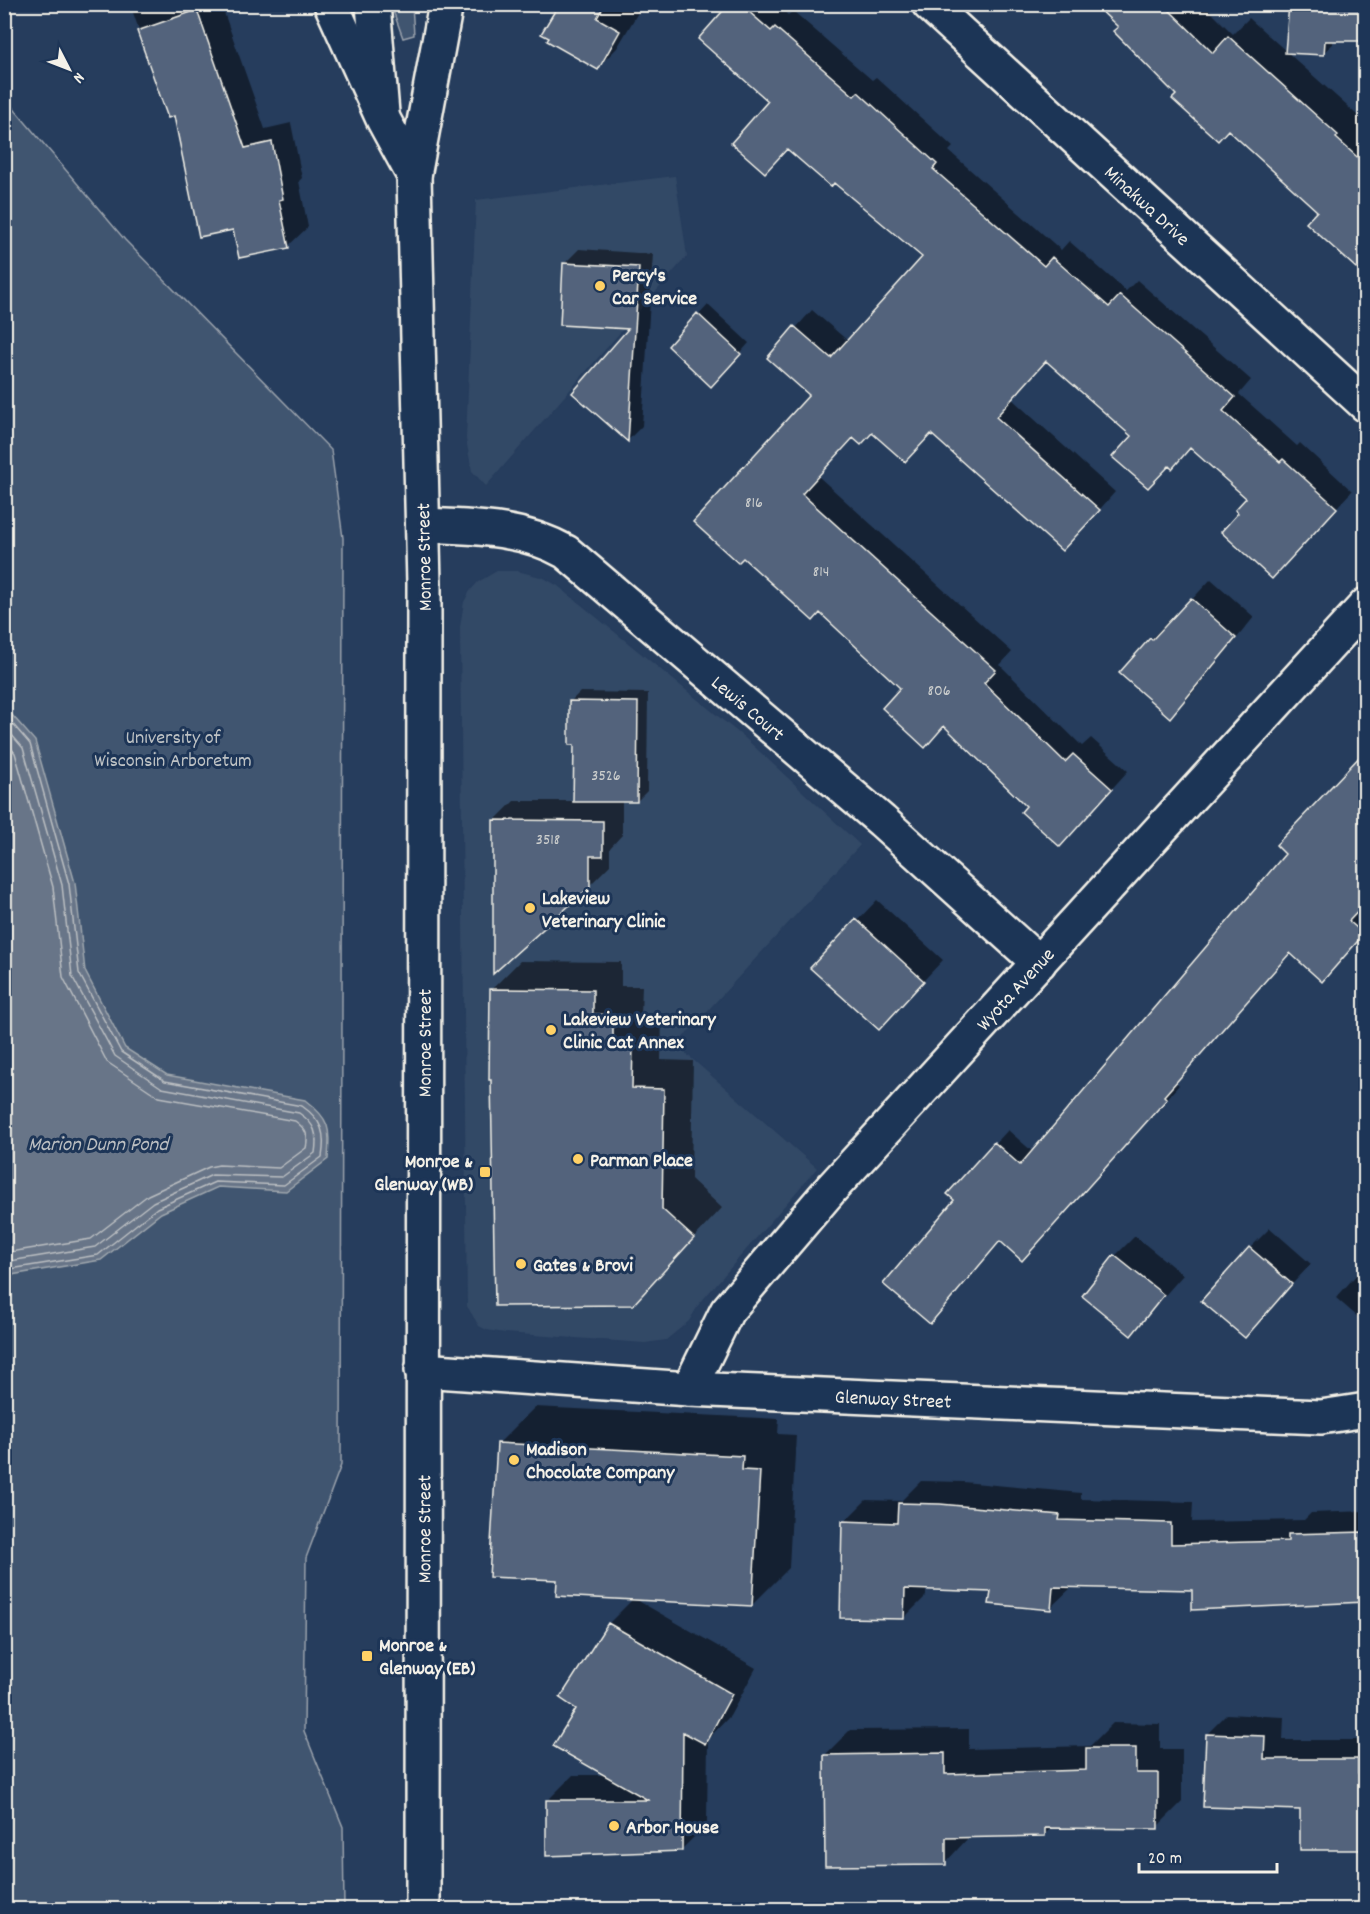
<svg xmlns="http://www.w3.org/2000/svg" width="1370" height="1914" font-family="Dekko,sans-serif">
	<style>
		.built { fill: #334966 }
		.green { fill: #40546f; stroke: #9aa2ac; stroke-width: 1.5 }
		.water { fill: #677588; stroke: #9fa7ae; stroke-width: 1.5 }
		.shadow { fill: #0007 }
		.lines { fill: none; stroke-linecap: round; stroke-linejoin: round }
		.shore { stroke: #bcbfc2; stroke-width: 1.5 }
		.building { fill: #52647b; stroke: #f4f1e8; stroke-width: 1.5 }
		.minor-casing { stroke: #f4f1e8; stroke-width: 38 }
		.tertiary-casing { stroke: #f4f1e8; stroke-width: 38 }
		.secondary-casing { stroke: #f4f1e8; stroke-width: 38 }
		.minor { stroke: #1d3557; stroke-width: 33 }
		.tertiary { stroke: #1d3557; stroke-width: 33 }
		.secondary { stroke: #1d3557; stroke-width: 33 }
		.poi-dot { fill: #ffd166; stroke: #1d3557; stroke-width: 2 }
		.labels { text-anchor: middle; stroke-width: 6; stroke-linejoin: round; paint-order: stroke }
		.number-label { font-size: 16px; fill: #cccecd }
		.street-label { font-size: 20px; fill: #f4f1e8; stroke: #1d3557 }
		.poi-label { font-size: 20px; font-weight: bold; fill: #f4f1e8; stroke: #1d3557; text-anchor: start }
		.park-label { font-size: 20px; fill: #bec2c4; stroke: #1d3557 }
		.water-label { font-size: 21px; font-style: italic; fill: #bcbfc2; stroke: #1d3557 }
	</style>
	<rect width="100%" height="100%" fill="#263d5d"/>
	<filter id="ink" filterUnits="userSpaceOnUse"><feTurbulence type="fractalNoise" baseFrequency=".0167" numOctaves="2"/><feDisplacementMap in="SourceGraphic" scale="12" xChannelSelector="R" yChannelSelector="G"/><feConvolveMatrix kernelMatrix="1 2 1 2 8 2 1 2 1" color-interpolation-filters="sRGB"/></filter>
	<g filter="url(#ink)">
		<path class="built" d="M675,176L687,256L486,486L472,471L466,439L476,200Z
			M497,571H517L544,578L558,586L746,739L860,845L676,1045L817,1168L699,1304L689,1321L666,1340L645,1343L505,1333L487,1330L479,1326L467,1306L460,627L464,602L470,591L478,582Z"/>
		<path class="green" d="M391,5H412L414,35L403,38Z
			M4,97L125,240L331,450L343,538L341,1465L306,1558L304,1731L343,1827L344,1909H5Z"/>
		<path class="water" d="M4,706L35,741L75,883L85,971L125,1048L167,1075L305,1100C331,1120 330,1128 328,1159L286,1191L218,1187L161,1213L101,1260L5,1276Z"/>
		<path class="shadow" d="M130,4H221L265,129L291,123L302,178L299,181L308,227L288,246L234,228L175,114L169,116Z
			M570,4H628L639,11L617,48L597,68Z
			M731,4H776L788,15L793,11L872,80L876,77L953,147L949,151L1061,250L1069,241L1126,291L1137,280L1251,380L1239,394L1297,446L1300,443L1352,491L1288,560L1240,513L1248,498L1191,447L1172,467L1047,360L1012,399L1115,492L1079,533L932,433L872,431L854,437L818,476L1012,652L1000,665L1082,746L1091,738L1128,771L1076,828L1028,806L945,725L925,746L902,687L820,612L743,556L811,394L769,358L812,310L848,341L924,257L771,100Z
			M1106,4H1203L1233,34L1249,18L1366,123V273L1308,223L1319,211L1228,129L1178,95L1119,27Z
			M1366,4V39H1333V44L1323,53L1290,5Z
			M579,249L653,254L642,426L628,440L575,393L631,327L565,263Z
			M708,305L749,343L721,375L670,346Z
			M1211,579L1254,617L1190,696L1170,716L1121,672L1151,639L1170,619L1172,621Z
			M580,692L648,693L647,791L637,801H622V835L610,848V865L589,886L495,820L514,801H575V744L570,702Z
			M1366,751V903L1361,907L1366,911V933L1335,967L1291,952L1176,1082L1179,1085L1035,1246L949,1194L1008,1130L1033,1152L1287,853L1278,845Z
			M877,900L943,960L879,1028L812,968Z
			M520,961L621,962V986H642L641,1016L662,1017L661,1060L693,1061L691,1179L722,1208L632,1304L491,990Z
			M1270,1228L1311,1264L1244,1336L1250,1248Z
			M1135,1236L1183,1275L1131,1334L1115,1256Z
			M1366,1264V1324L1336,1298Z
			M535,1407L779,1419L778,1434L796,1435L789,1568L752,1605L635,1599L756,1668L730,1716L708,1739L707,1824L681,1850L548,1800L573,1775H607L578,1708L609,1623L634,1598L558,1579L498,1444Z
			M921,1481L963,1482L1081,1493V1499L1193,1502L1192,1522L1304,1520L1311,1513L1366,1511V1600L1194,1608L1193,1588L1073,1586L1050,1608L992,1590L926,1588V1596L904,1618L844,1522L866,1500L901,1501Z
			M1227,1714L1284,1717L1283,1740H1366V1848H1302V1808L1207,1734Z
			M1113,1723L1160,1724V1749H1182V1802L1157,1827H1052L1045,1834L970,1836L945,1863L825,1755L850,1730L969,1729V1749L1090,1746Z"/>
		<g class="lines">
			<path class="shore" d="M4,714L30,744L69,884L79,973L121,1052L165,1081L302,1106C322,1120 326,1133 322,1157L284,1185L215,1182L157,1208L98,1255L4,1270
				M4,726L23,748L62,885L72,976L115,1056L162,1088L299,1113C315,1124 318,1133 315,1153L282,1177L212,1175L153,1202L95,1247L4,1262
				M4,740L15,753L53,887L63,977L107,1062L159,1097L295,1121C306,1129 309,1135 306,1148L279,1168L219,1165L209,1167L148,1195L91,1239L4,1253"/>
		</g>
		<path class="building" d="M559,4H605L597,18L620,31L598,70L547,41L549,38L541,34Z
			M729,4H740L771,31L775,27L854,96L858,92L937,164L933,169L1044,266L1052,257L1109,307L1120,295L1235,397L1223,411L1280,462L1283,459L1337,508L1272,579L1221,532L1238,513L1235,510L1246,498L1190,448L1172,469L1169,466L1148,488L1112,457L1131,436L1046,361L996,417L1100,510L1062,551L931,434L905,462L872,433L861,445L853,438L802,494L996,670L984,683L1065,762L1073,754L1112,789L1060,847L1021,812L1026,806L944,726L925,748L882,708L900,688L820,613L813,621L743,558L738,563L693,522L809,395L767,358L794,326L831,358L922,257L834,183L831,187L787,149L765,173L731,143L768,101L698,39Z
			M1094,4H1163L1213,53L1228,36L1338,135L1336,138L1365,164V276L1306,223L1317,211L1228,130L1218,141L1172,99L1176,95L1113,31L1118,27Z
			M1289,4L1365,8V41H1325L1324,55L1285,53Z
			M197,10L245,148L272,142L283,199L279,200L289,248L239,258L233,230L199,237L174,116L168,118L137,31Z
			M563,263L639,267L628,442L572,393L628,329L560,325Z
			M697,313L741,354L711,387L668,346Z
			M1191,598L1236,638L1170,718L1119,673L1150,638L1152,640Z
			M569,701L638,702L637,802H573L574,745H569Z
			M1365,751V904L1349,921L1364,934L1322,982L1290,953L1164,1096L1167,1099L1022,1261L1000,1241L930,1324L883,1284L954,1200L947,1194L994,1142L1020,1165L1285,854L1276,845Z
			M493,820L603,821V856H590V887L493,974Z
			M856,919L924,981L879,1030L810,968Z
			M490,989L593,990V1014L613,1015V1045H633L632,1088L664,1089L662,1209L694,1238L633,1305L495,1306L491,1080H489Z
			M1249,1247L1292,1284L1245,1338L1201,1301Z
			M1114,1255L1164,1295L1131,1336L1082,1296Z
			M497,1443L743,1456L742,1470L760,1471L752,1606L556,1596L557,1580L489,1577Z
			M898,1503L940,1504L1060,1515L1059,1520L1171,1523V1544L1288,1541V1534L1365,1532V1602L1192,1610V1590L1053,1587L1051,1610L989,1604L991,1592L905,1589L904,1619L840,1618L842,1521L897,1523Z
			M608,1623L732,1694L705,1744L683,1732L682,1851L546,1856V1800H648L553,1746L576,1709L560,1698Z
			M1206,1734L1265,1736L1264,1759H1358V1773H1365V1850H1300V1810L1203,1807Z
			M1086,1748H1136V1773H1158V1829L1045,1828V1836L946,1838V1865L825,1866L824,1755L945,1753V1774L1086,1770Z"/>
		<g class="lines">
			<g class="minor-casing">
				<g id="minor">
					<path id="s1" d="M929,4L1366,405"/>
					<path id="s2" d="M423,525C472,527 522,527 566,552L882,821L1039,963"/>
					<path id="s3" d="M689,1389L727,1311L831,1189L1366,605"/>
				</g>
			</g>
			<g class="tertiary-casing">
				<g id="tertiary">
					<path d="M373,4L382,113"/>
					<path id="s4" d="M422,1370L689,1389L1321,1417L1366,1410"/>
				</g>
			</g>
			<g class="secondary-casing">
				<g id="secondary">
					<path d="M331,4L383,119L414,176"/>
					<path id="s5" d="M423,1910L424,584L414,176L446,4"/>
				</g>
			</g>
			<use href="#minor" class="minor"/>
			<use href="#tertiary" class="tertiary"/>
			<use href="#secondary" class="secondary"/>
		</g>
	</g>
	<g class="poi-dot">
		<circle cx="600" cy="286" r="6"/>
		<circle cx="530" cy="908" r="6"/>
		<circle cx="551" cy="1030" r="6"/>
		<circle cx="578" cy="1159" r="6"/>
		<rect x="479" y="1166" width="12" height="12" rx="3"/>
		<circle cx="521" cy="1264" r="6"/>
		<circle cx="514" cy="1460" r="6"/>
		<rect x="361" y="1650" width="12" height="12" rx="3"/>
		<circle cx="614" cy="1826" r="6"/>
	</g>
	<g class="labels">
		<g class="number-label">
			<text x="754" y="507">816</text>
			<text x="821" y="576">814</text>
			<text x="939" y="695">806</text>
			<text x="606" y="780">3526</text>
			<text x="548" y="844">3518</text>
		</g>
		<g class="street-label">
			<text dy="7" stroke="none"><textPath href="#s1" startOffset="297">Minakwa Drive</textPath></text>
			<text transform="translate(423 557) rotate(-91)" y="7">Monroe Street</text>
			<text dy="7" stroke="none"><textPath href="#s2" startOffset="387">Lewis Court</textPath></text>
			<text dy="7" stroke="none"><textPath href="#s3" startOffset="519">Wyota Avenue</textPath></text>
			<text dy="7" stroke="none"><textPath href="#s5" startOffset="867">Monroe Street</textPath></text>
			<text dy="7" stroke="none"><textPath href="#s4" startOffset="472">Glenway Street</textPath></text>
			<text dy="7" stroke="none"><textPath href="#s5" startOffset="381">Monroe Street</textPath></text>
		</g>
		<g class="poi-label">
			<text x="612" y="281">Percy's<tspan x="612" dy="23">Car Service</tspan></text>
			<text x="542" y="904">Lakeview<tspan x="542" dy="23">Veterinary Clinic</tspan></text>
			<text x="563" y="1025">Lakeview Veterinary<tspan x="563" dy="23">Clinic Cat Annex</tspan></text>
			<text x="590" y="1166">Parman Place</text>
			<text x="473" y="1167" text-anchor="end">Monroe &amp;<tspan x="473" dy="23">Glenway (WB)</tspan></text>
			<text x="533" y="1271">Gates &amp; Brovi</text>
			<text x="526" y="1455">Madison<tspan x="526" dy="23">Chocolate Company</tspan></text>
			<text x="379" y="1651">Monroe &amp;<tspan x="379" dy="23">Glenway (EB)</tspan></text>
			<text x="626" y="1833">Arbor House</text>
		</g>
		<g class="park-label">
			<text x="173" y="743">University of<tspan x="173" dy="23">Wisconsin Arboretum</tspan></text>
		</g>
		<g class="water-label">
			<text x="98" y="1150">Marion Dunn Pond</text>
		</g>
	</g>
	<rect width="1370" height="1914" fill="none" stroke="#1d3557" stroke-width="24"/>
	<rect x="12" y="12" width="1346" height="1890" fill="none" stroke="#f4f1e8" stroke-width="2" filter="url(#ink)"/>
	<g transform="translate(69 69) rotate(132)" stroke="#1d3557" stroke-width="4.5" paint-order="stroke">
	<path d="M0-4.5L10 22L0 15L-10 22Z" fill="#f4f1e8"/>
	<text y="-9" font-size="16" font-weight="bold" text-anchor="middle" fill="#f4f1e8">N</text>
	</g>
	<path d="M1139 1863v9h138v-9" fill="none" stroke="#f4f1e8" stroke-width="3"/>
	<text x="1148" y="1863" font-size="18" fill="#f4f1e8" stroke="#1d3557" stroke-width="4.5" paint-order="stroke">20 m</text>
</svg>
